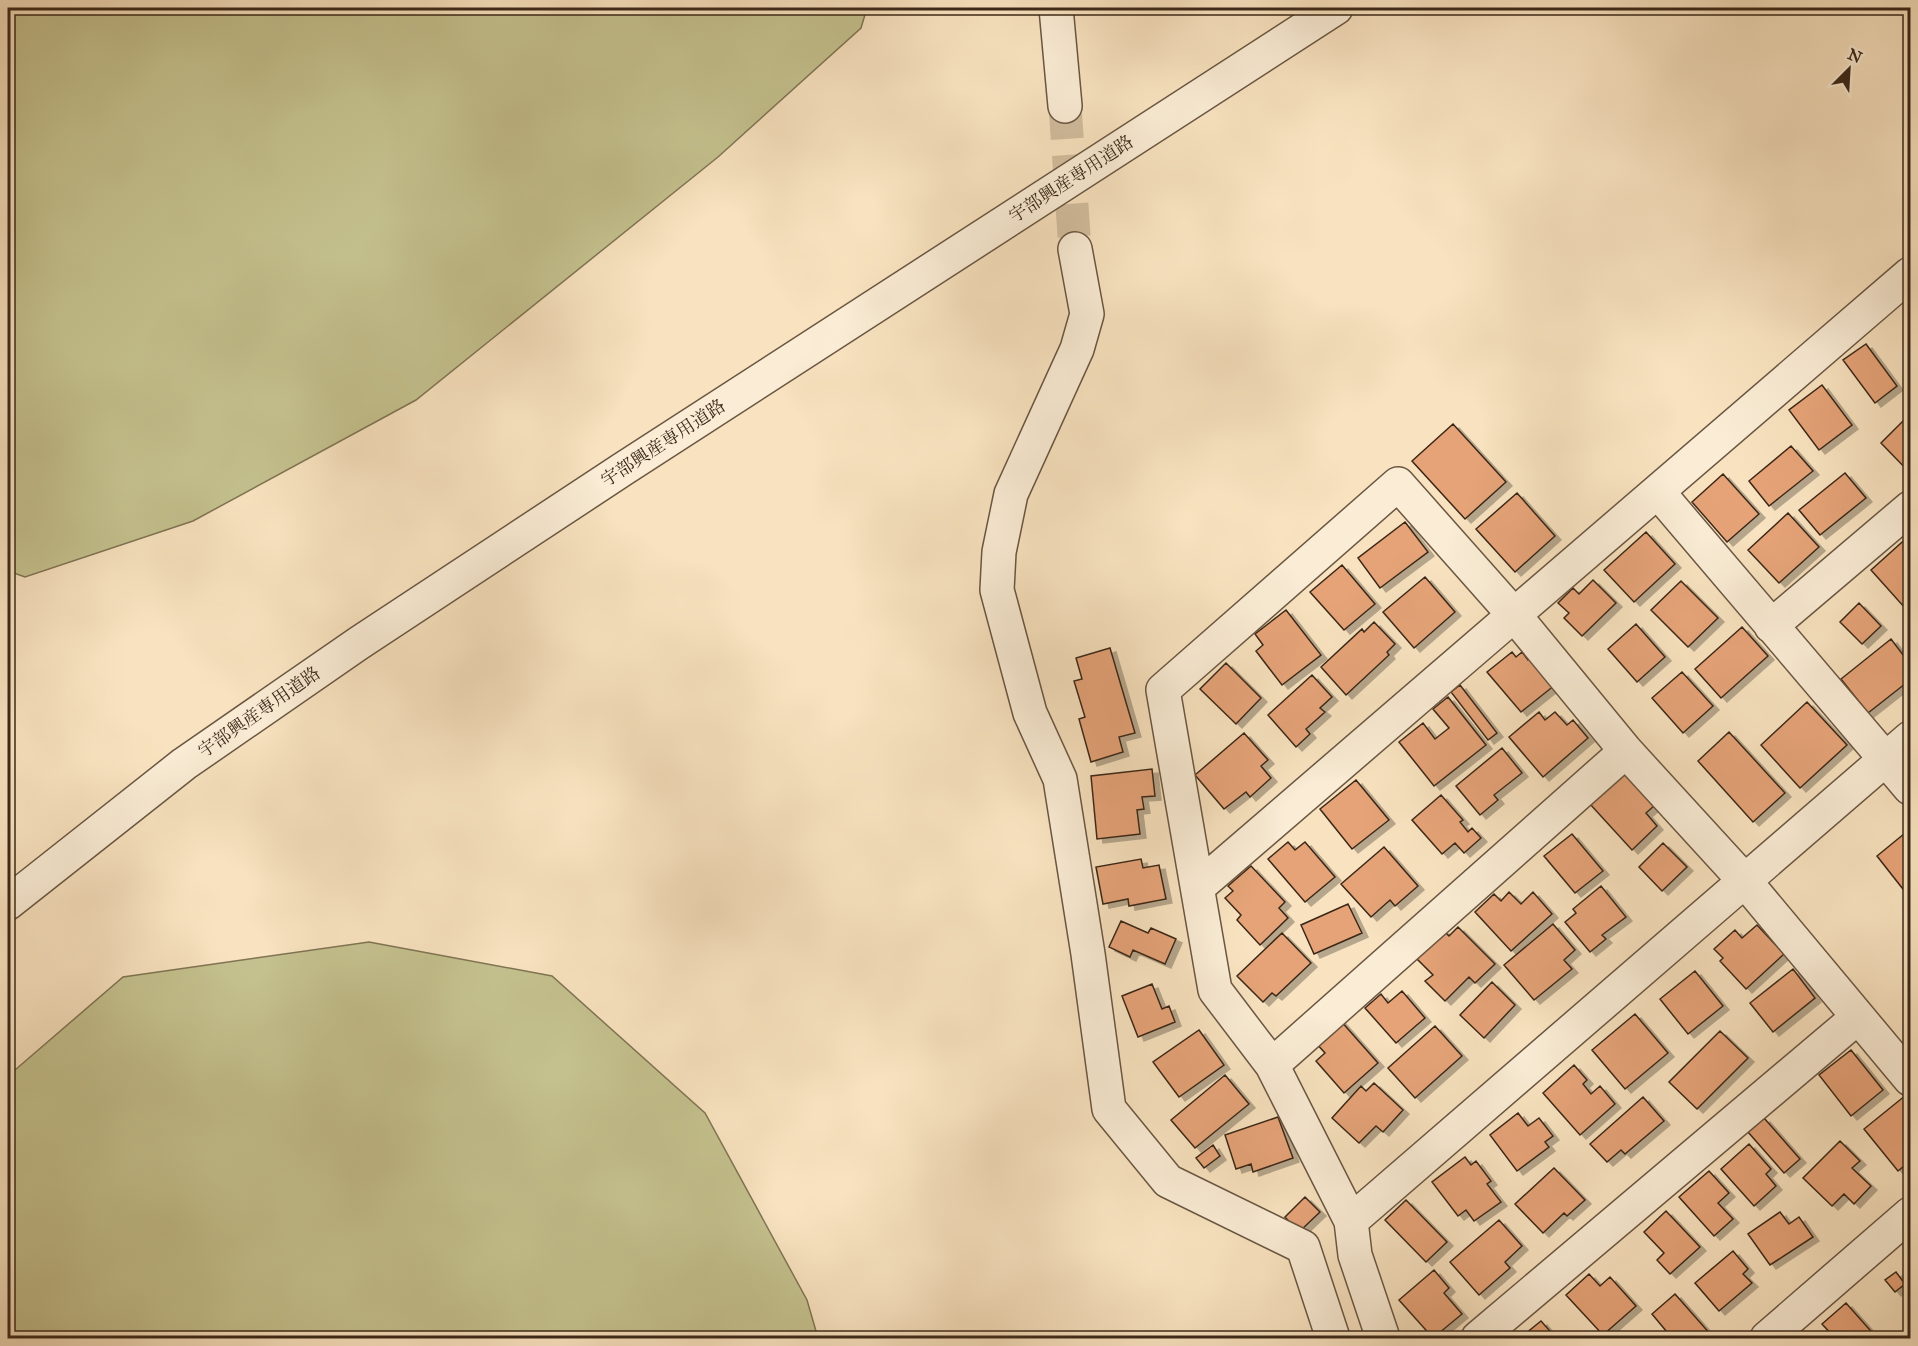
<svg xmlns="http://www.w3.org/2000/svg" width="1918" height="1346" font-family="'IM FELL Great Primer','Noto Serif JP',serif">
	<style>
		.green { fill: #c4c18e; stroke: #807454; stroke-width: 1.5 }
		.building { fill: #e6a378; stroke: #3b2819; stroke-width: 1.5; filter: url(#shadow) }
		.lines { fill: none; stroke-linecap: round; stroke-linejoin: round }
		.minor-tunnel { stroke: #d2bd9e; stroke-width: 33; stroke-dasharray: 33 16; stroke-linecap: butt }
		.minor-casing { stroke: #6a5642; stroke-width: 36 }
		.minor { stroke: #faecd5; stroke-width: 33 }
		.labels { text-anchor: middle; stroke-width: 5; stroke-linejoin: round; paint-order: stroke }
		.street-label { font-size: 18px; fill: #3b2819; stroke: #faecd5 }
	</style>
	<defs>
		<filter id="shadow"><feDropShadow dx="6" dy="4" stdDeviation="0" flood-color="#0004"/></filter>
	</defs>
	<rect width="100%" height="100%" fill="#f8e2bf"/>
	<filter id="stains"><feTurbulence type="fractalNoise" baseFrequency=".00333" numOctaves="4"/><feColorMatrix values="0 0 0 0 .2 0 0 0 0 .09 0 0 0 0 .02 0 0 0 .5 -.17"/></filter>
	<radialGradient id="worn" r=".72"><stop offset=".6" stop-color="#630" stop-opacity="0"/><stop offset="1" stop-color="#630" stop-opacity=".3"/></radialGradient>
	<path class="green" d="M8,8H867L861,28L718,157L416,400L193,521L25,577L8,571Z
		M369,942L552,976L705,1113L807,1300L818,1338H8V1076L123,977Z"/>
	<path class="building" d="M1866,344L1897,386L1875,403L1843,360Z
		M1822,385L1852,425L1819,450L1789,410Z
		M1910,414V473L1881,443Z
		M1453,424L1506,482L1465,519L1412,461Z
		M1791,446L1813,471L1769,506L1749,481Z
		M1845,473L1866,498L1820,535L1799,510Z
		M1723,474L1759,514L1727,542L1692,502Z
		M1517,493L1555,536L1515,572L1476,529Z
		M1788,513L1819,547L1779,583L1748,550Z
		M1405,522L1428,552L1380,588L1358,558Z
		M1646,532L1675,564L1634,602L1604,570Z
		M1910,535V603L1905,608L1871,570Z
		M1342,565L1375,604L1344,630L1310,592Z
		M1425,577L1455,612L1414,648L1383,612Z
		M1593,580L1616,603L1582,636L1564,618L1569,613L1558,603L1573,588L1579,594Z
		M1681,581L1718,618L1688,647L1651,610Z
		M1859,603L1881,626L1862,644L1840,622Z
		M1286,610L1321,655L1282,685L1256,651L1263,645L1255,634Z
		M1374,622L1395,644L1387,652L1389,655L1346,695L1321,667L1362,629L1364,632Z
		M1636,624L1665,657L1637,682L1608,649Z
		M1742,627L1768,656L1721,698L1695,669Z
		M1891,639L1910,664V680L1868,713L1841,679Z
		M1110,648L1135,733L1119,737L1123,752L1091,762L1079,719L1085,717L1074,681L1082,679L1076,658Z
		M1512,652L1516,657L1522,652L1528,660L1532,657L1555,685L1521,712L1487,672Z
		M1226,663L1261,698L1236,724L1200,689Z
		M1682,672L1713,706L1683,733L1652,698Z
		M1312,675L1332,697L1320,708L1325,712L1306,729L1310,734L1296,747L1268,715Z
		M1460,685L1497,733L1488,740L1451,692Z
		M1448,697L1486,745L1434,786L1399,742L1423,723L1435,739L1449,728L1433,709Z
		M1807,702L1847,745L1800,788L1761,745Z
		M1539,712L1545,720L1555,712L1567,725L1573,720L1588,738L1543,777L1509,737Z
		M1729,732L1785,793L1753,822L1698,761Z
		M1244,733L1268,760L1261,766L1271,778L1250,797L1246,792L1224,809L1195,775Z
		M1502,748L1522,773L1494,795L1498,800L1480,815L1456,786Z
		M1152,769L1155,796L1142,797L1144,809L1137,810L1140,834L1097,839L1091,776Z
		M1624,773L1655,805L1646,813L1657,826L1632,850L1590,804Z
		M1356,780L1389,820L1352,849L1320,809Z
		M1441,795L1463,820L1460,822L1468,832L1472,828L1481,838L1464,853L1455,843L1442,854L1412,820Z
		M1910,829V898L1877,856Z
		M1572,834L1603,871L1575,893L1544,856Z
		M1288,842L1295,850L1305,842L1335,877L1305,902L1268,859Z
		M1663,843L1687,867L1662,891L1639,867Z
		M1384,847L1418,886L1395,906L1390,900L1371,917L1341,884Z
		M1141,859L1143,868L1159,865L1166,899L1129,906L1128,899L1103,904L1096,867Z
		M1251,866L1285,902L1279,908L1288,918L1260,945L1237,920L1241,915L1225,898L1233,891L1228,886Z
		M1601,886L1626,917L1602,935L1606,939L1590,952L1565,922L1576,913L1573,909Z
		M1509,892L1521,904L1533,892L1552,914L1511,951L1475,912L1494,894L1501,901Z
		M1348,904L1362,933L1314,954L1301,925Z
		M1121,921L1148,933L1151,928L1176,939L1165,964L1133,950L1130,957L1109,947Z
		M1553,924L1575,950L1564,960L1572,969L1534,1000L1504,965Z
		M1757,925L1784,954L1746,989L1720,961L1723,958L1714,949L1735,930L1742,938Z
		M1458,927L1495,964L1475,983L1469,977L1445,1001L1425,981L1433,975L1415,957L1443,930L1449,936Z
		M1282,933L1311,963L1276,996L1272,993L1263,1002L1237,976Z
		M1793,969L1815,998L1773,1032L1750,1003Z
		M1695,971L1723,1006L1688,1034L1660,999Z
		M1492,982L1515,1005L1484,1038L1460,1015Z
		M1152,984L1162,1009L1169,1006L1175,1022L1138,1037L1122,996Z
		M1402,991L1425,1018L1396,1043L1365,1008L1381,994L1388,1003Z
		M1635,1014L1668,1053L1625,1089L1592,1050Z
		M1340,1020L1378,1063L1344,1093L1316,1061L1325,1053L1315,1042Z
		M1435,1026L1462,1056L1415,1098L1388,1068Z
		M1199,1030L1224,1065L1179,1097L1153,1062Z
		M1720,1031L1748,1058L1697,1109L1669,1082Z
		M1851,1050L1883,1090L1851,1116L1819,1075Z
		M1574,1065L1587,1080L1583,1084L1591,1094L1600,1086L1615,1104L1580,1135L1543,1093Z
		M1225,1075L1249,1104L1195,1148L1171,1120Z
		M1374,1083L1403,1110L1383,1132L1376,1126L1359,1143L1332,1118L1361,1086L1366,1091Z
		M1906,1095L1910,1101V1161L1898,1171L1864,1129Z
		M1643,1097L1664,1121L1625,1154L1621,1150L1607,1162L1590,1144Z
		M1518,1113L1528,1126L1539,1118L1553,1136L1545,1142L1549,1147L1517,1171L1490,1135Z
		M1278,1117L1293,1158L1253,1172L1251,1164L1236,1169L1225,1135Z
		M1764,1118L1800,1159L1784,1173L1748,1132Z
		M1840,1141L1860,1161L1852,1168L1871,1186L1854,1204L1844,1194L1832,1206L1803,1178Z
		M1749,1144L1771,1169L1766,1174L1776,1186L1754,1206L1721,1169Z
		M1213,1145L1220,1156L1204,1168L1196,1158Z
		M1465,1157L1471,1165L1476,1161L1491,1181L1487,1184L1501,1202L1474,1221L1466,1210L1458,1216L1432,1182Z
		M1554,1168L1585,1200L1567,1216L1564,1213L1543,1233L1515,1204Z
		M1709,1171L1729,1193L1718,1203L1733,1219L1714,1236L1679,1197Z
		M1305,1197L1320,1212L1299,1232L1285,1217Z
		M1406,1200L1447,1242L1426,1262L1385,1220Z
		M1666,1211L1700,1247L1670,1274L1657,1260L1664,1253L1644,1232Z
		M1780,1212L1789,1224L1799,1217L1813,1237L1770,1265L1748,1234Z
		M1499,1220L1522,1246L1505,1262L1510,1268L1479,1295L1450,1262Z
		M1733,1251L1748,1269L1743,1274L1752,1283L1719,1311L1695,1283Z
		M1434,1270L1449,1288L1444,1293L1462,1314L1433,1338L1399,1300Z
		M1896,1272L1905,1284L1895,1292L1885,1280Z
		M1589,1274L1600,1286L1610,1277L1636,1306L1603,1335L1566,1295Z
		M1675,1294L1712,1336L1709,1338H1672L1652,1314Z
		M1846,1303L1877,1338H1835L1822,1324Z
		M1541,1321L1556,1338H1520Z"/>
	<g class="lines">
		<path class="minor-tunnel" d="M1065,106L1075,249"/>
		<g class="minor-casing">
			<path id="minor" d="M1056,8L1065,106
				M1075,249L1087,314L1077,349L1011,494L999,552L997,590L1030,713L1060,779L1088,954L1109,1109L1168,1181L1303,1247L1333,1338
				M1658,492L1910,788
				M1771,626L1910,508
				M1198,887L1910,274
				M8,903L184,764L359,643L623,469L1336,8
				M1272,1065L1626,751
				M1351,1221L1910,738
				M1383,1338L1355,1255L1351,1221L1272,1065L1215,990L1163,690L1398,484L1515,616L1626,751L1744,880L1910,1079
				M1478,1338L1858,1017
				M1767,1338L1910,1214"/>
		</g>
		<use href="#minor" class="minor"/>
	</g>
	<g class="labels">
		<g class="street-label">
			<text transform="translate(1071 179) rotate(-33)" y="6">宇部興産専用道路</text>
			<text transform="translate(663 443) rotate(-33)" y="6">宇部興産専用道路</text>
			<text transform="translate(259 712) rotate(-35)" y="6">宇部興産専用道路</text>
		</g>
	</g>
	<rect width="1918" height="1346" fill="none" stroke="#f8e2bf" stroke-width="30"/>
	<rect x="9" y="9" width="1900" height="1328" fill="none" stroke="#3b2819" stroke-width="3"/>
	<rect x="15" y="15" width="1888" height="1316" fill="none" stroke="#3b2819" stroke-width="1.5"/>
	<g transform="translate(1849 69) rotate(24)" stroke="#faecd5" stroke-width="4.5" paint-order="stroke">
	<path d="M0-4.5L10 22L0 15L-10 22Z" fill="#3b2819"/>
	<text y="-9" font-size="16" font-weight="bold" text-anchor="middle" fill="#3b2819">N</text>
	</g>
	<rect width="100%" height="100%" filter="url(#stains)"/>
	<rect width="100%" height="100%" fill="url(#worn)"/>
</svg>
